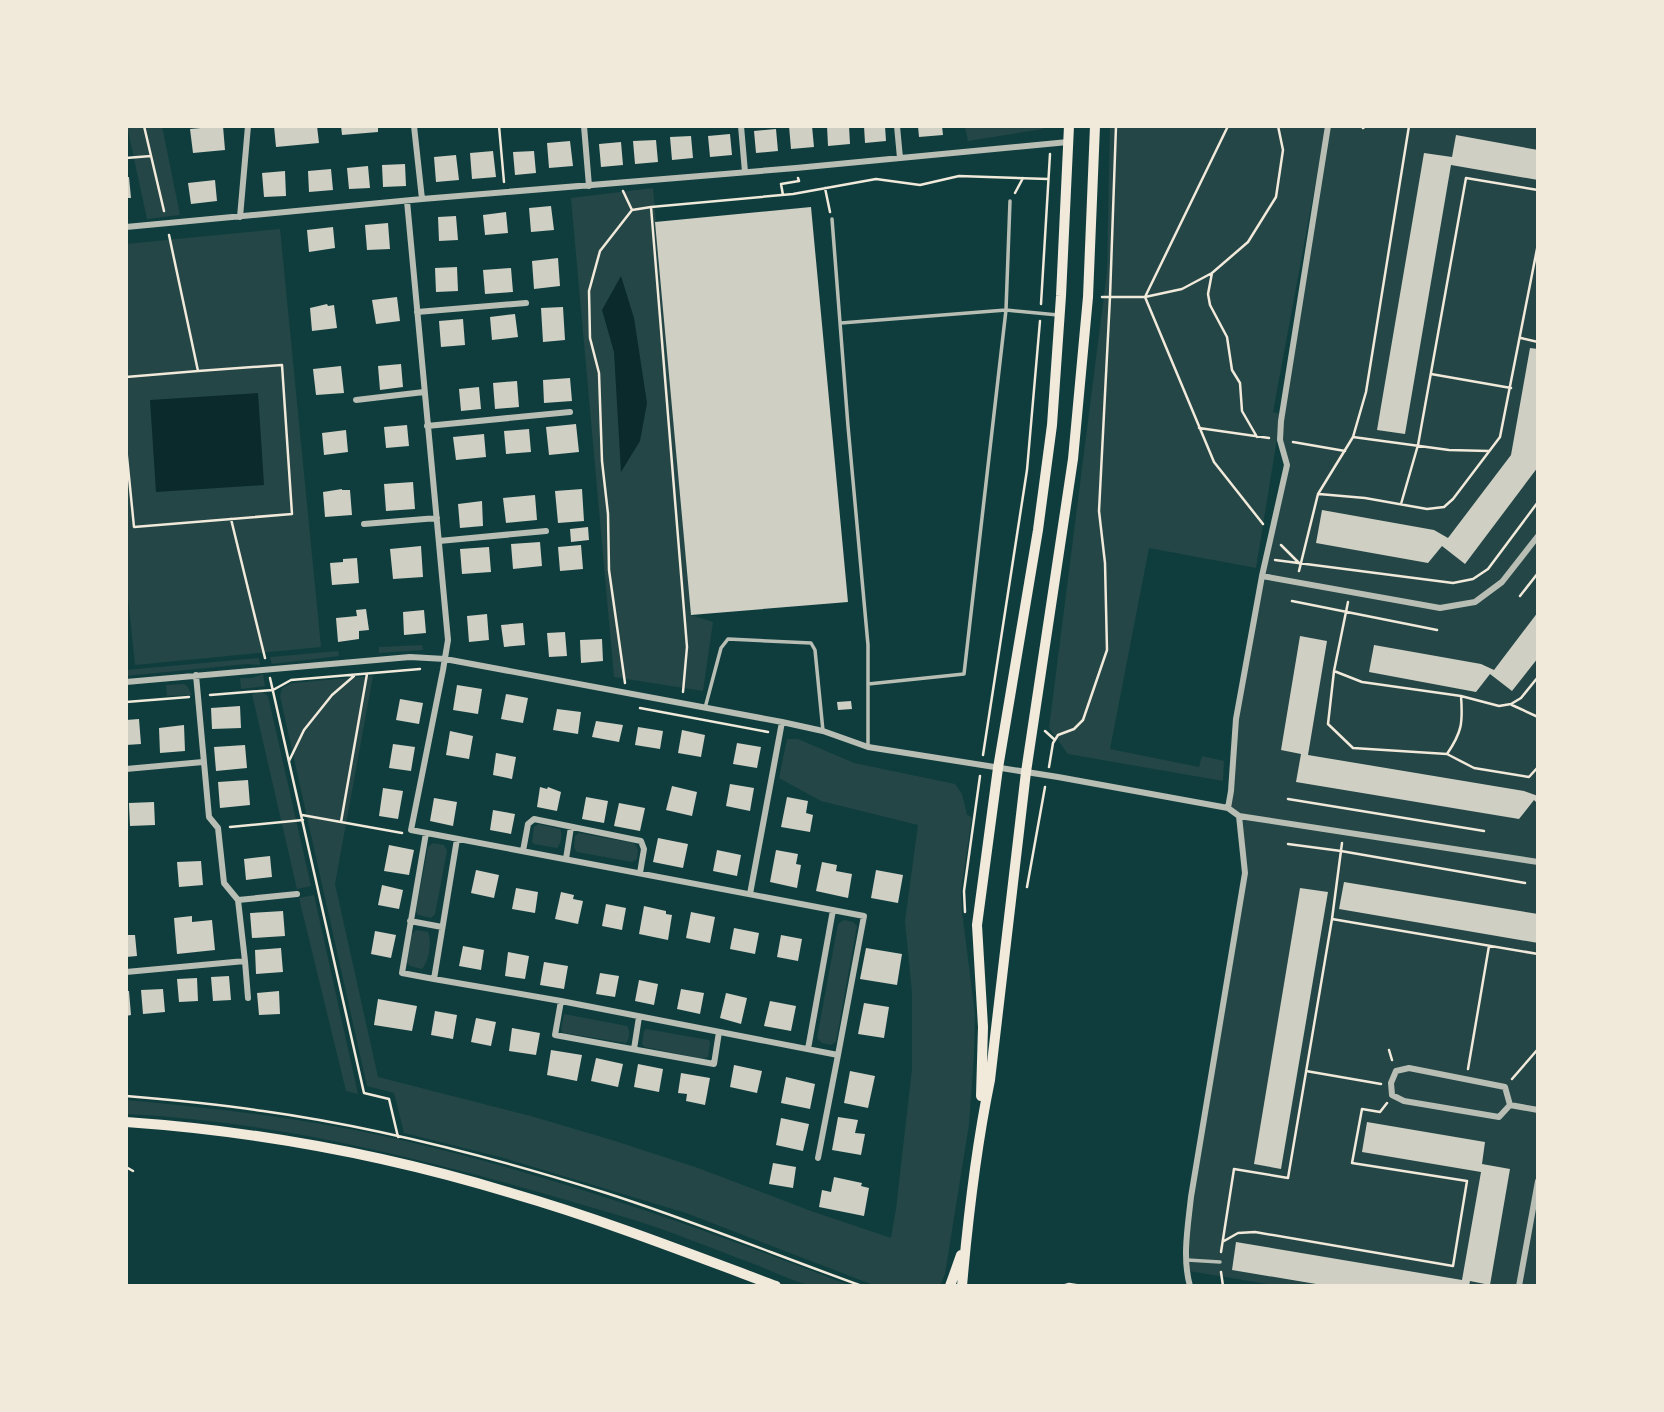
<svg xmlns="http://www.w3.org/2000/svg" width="1664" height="1412" font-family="Montserrat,sans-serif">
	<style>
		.green { fill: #244646 }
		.water { fill: #0a2a2b }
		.building { fill: #cfcfc3 }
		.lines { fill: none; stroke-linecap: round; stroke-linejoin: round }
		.path { stroke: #f1e9da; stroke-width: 2.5 }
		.service { stroke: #b8beb3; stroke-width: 3.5 }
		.minor { stroke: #b8beb3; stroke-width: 6 }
		.primary { stroke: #f1e9da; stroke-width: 10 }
	</style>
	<rect width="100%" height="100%" fill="#0f3d3e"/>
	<path class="green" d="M127,126H162L180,215L147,219Z
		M965,126H1043V129L968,141Z
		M1110,126H1326L1273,412L1281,414L1256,568L1149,548L1110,749L1199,767L1202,756L1224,761L1223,781L1068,754L1049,728L1107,272Z
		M1328,126H1538V1286H1279L1189,1271L1190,1234L1194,1198L1245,873L1239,816L1228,808L1236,720L1287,465L1280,440Z
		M653,188L691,615L713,622L703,691L614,677L571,198Z
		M280,229L321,647L135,665L126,578V244Z
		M422,645L423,650L379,653V647Z
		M338,651L339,656L272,664L270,657Z
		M259,658L260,665L247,664L126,676V670Z
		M263,674L265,686L241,689L240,678H252Z
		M373,676L335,884L378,1077L531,1116L615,1141L698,1168L811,1211L891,1238L896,1209L912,1069V993L905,921L918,825L821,801L779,778L787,739H798L854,763L955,784L962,794L967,815L972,817L961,891L962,912L975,1014L974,1055L969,1124L945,1274L940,1286H876L686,1213L504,1158L404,1133L394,1093L367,1086L280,696L282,688L292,683Z
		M184,684L187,686L192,695L167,696L166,685Z
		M263,692L268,696L311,886L297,889L252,694Z
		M538,824L560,829C563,834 561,844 557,848L534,844L532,842L534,827Z
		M579,833L633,843C639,847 638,851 637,859L632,862L577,852L574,848L575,836Z
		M433,843L444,845L447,851L435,914L431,918L418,915L416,911L428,847Z
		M314,895L358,1094L346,1091L299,898Z
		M844,920L853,922L857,926L836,1042L831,1045L822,1043L817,1038L838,924Z
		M416,930L428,932C432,942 429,961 422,969L410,966L407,962L412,934Z
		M564,1014L627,1026C630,1030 630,1039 626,1043L564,1033L561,1030Z
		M646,1029L709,1040L710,1043L708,1057L703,1059L645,1047L642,1044L644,1031Z
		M126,1100C214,1108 302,1118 388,1137C547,1173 700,1227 851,1286C838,1286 821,1289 809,1285C790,1280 772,1271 754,1264C711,1248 668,1230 624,1217C462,1169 296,1122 126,1114Z"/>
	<path class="water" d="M621,276L634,318L647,403L640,441L621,472L614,352L602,310Z
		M258,393L264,485L156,492L150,400Z"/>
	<path class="building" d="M223,126L225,150L193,153L190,129Z
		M274,126H317L319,143L276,147Z
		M341,126H378V132L342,135Z
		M789,126H812L814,147L791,149Z
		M827,126H849L850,144L828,146Z
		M864,126H885L886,141L865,143Z
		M918,126H942L943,135L919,137Z
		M776,129L778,151L756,153L754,131Z
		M730,134L732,155L710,157L708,136Z
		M1456,135L1538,150V180L1451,165L1405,434L1377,430L1424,153L1452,157Z
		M691,136L693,158L672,160L670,137Z
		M656,140L658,162L635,164L633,141Z
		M570,141L573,166L549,168L547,143Z
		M621,142L623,165L601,167L599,144Z
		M493,151L496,177L472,179L470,153Z
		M534,151L536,173L515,175L513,152Z
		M456,155L459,180L436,182L434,157Z
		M405,164L406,186L383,187L382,165Z
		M368,166L370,188L349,189L347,168Z
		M331,169L333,190L309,192L308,171Z
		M285,171L286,196L264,197L262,173Z
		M126,177H129L131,198H126Z
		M215,180L217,201L191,204L188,183Z
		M551,206L554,230L531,232L529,208Z
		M811,207L848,602L691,615L655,222Z
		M506,212L508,233L485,235L483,215Z
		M456,216L458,240L439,241L438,217Z
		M388,223L390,249L367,250L365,225Z
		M333,227L335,248L309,252L307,230Z
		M558,258L560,286L534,289L532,261Z
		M457,267L458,291L436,292L435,268Z
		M511,268L513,292L485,294L483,270Z
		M397,297L400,321L376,324L372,300Z
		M327,304L328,306L334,305L337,328L312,331L310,308Z
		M563,307L565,340L543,342L541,308Z
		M515,314L518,337L492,340L490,317Z
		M463,319L465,345L441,347L439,321Z
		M1530,348L1538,349V467L1465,564L1442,546L1428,563L1316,543L1322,510L1434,530L1448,538L1511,455Z
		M401,364L403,387L380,390L378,366Z
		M341,366L344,393L316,395L313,369Z
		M570,378L572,401L544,403L543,380Z
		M517,381L519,407L495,409L493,383Z
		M479,387L481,409L461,411L459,389Z
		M576,424L579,452L549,455L546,427Z
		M407,425L409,446L386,448L384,427Z
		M529,429L531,452L506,454L504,431Z
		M346,430L348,452L324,455L322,433Z
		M484,434L486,457L456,460L453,437Z
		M413,482L415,509L386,511L384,484Z
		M342,489V490H350L352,515L325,517L323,492Z
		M582,489L584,521L558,523L555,491Z
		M535,495L537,520L506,523L503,498Z
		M482,501L483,526L460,528L458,504Z
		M588,527L589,540L571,542L570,529Z
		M540,542L542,566L513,569L511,544Z
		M581,545L583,569L560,571L558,547Z
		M421,546L423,577L393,579L390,549Z
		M489,547L491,572L462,574L460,549Z
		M357,558L359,583L332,585L330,563L343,562V559Z
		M366,609L369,630L359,631V639L338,642L336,618L357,616L356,610Z
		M424,610L426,633L404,635L403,612Z
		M1538,612V658L1512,691L1490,674L1476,692L1369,672L1374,645L1481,664L1494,670Z
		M487,614L489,640L469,642L467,616Z
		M523,623L525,645L504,647L501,625Z
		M565,632L567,656L549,657L547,633Z
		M1300,636L1327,641L1308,755L1524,791L1538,796V804L1534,800L1519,819L1296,782L1301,754L1281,750Z
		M602,639L603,661L581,663L580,640Z
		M457,685L482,689L478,714L453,710Z
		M506,694L528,698L523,723L501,719Z
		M400,699L423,703L419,724L396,720Z
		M851,701L852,709L838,710L837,702Z
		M240,706L241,728L212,729L211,708Z
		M557,709L581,712L578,734L553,730Z
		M139,719L141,744L126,745V720Z
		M596,721L623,725L619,742L592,737Z
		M184,725L185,751L160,753L159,728Z
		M638,727L663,731L660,749L635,745Z
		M682,730L705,735L701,757L678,753Z
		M450,731L473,736L469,759L446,755Z
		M737,743L761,747L757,768L733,764Z
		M393,744L415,747L411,771L389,768Z
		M245,745L247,768L216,771L214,747Z
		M496,753L516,757L512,779L493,775Z
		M248,780L250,805L220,808L218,782Z
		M730,784L754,788L750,811L726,806Z
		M672,786L697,792L692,816L666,810Z
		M540,787L547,789L548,787L561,792L557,811L537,807Z
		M383,788L403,791L398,819L379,816Z
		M586,797L608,801L604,823L582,819Z
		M787,797L808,801L806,813L813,815L810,832L781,827Z
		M434,798L457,802L453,826L430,821Z
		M154,802L155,825L130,826L129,803Z
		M619,803L645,808L640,831L614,826Z
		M493,810L515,814L511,834L490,830Z
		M658,838L688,844L683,868L653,862Z
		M389,845L414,850L409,875L384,871Z
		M717,850L741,855L737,876L713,871Z
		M776,850L798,854L796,864L801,865L797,888L770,882Z
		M270,856L272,877L246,880L244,859Z
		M201,861L203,885L179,887L177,862Z
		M822,862L837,865L836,871L852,874L848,898L816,891Z
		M476,870L499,875L494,898L471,893Z
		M876,870L903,875L898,903L871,898Z
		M1344,882L1538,914V943L1339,909Z
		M382,885L403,890L399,909L378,905Z
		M516,888L538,892L535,913L512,909Z
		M1300,888L1328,892L1281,1169L1254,1164Z
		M561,892L574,895L573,899L583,901L578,924L555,919Z
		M606,904L626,908L622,930L602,926Z
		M644,906L666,911V914L672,915L668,940L639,934Z
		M283,911L285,936L252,938L250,913Z
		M691,912L715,917L710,943L686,938Z
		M192,916V922L212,920L215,950L177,954L174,918Z
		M734,928L759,933L755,954L730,949Z
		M375,931L396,935L391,958L371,954Z
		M126,935H135L137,956L126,957Z
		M781,935L802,939L798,961L777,957Z
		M463,946L484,950L481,970L459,966Z
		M281,948L283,972L256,974L255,950Z
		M866,948L902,954L897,985L860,979Z
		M508,952L529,956L525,979L505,976Z
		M544,962L568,966L564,989L540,985Z
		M600,973L619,976L615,997L596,994Z
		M229,976L231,1000L213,1001L211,977Z
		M197,978L198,1001L179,1002L177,979Z
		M639,980L658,984L654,1005L635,1001Z
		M163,989L165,1012L143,1014L141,990Z
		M681,989L704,993L700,1014L677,1009Z
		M126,991H129L131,1015L126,1016Z
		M279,991L280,1014L259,1015L257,993Z
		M726,993L747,998L741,1024L720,1018Z
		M378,999L417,1006L412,1031L374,1025Z
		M770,1001L796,1006L791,1031L764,1026Z
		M864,1003L889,1007L884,1038L858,1034Z
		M435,1011L457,1015L453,1039L431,1035Z
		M476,1018L496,1022L491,1046L471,1042Z
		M512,1028L540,1033L536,1055L509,1051Z
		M551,1050L582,1055L577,1081L547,1075Z
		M596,1058L623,1064L618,1087L591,1081Z
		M638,1064L663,1069L659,1092L634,1087Z
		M734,1065L762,1071L757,1093L730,1087Z
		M850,1071L875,1076L868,1108L844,1103Z
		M681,1073L710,1078L705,1105L686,1101L687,1094L678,1093Z
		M786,1077L815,1084L810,1109L781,1103Z
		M838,1117L858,1120L855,1133L865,1134L861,1155L832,1150Z
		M781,1118L809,1124L803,1151L776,1145Z
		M1367,1122L1485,1142L1482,1164L1510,1169L1490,1285L1470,1281L1469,1286H1328L1232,1270L1236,1242L1462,1280L1481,1172L1362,1152Z
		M773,1163L796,1167L793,1188L769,1184Z
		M834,1177L862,1183L861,1186L869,1188L864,1216L819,1207L822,1190L831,1192Z"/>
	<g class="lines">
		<path class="path" d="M144,126L164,211
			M499,126L504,182
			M1228,126L1145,297L1214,462L1263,524
			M1363,128L1366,126
			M126,158L151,156
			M825,188L830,212
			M623,191L632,210
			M1015,193L1023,178
			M783,195L781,184L799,181L798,178
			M651,207L687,647L683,692
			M1212,273L1208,294L1210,305L1227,337L1232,370L1240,383L1242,411L1257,437
			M1102,297H1145L1182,289L1212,273L1248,242L1276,197L1283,150L1278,126
			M1041,304L1050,154
			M1521,338L1538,342
			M1431,374L1511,388
			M126,377L198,371L169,235
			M1199,428L1269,438
			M1353,437L1449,450L1489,451
			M1293,442L1345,451
			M126,447L134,527L292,514L282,365L198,371
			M1319,494L1365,498L1427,509L1444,507L1453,499L1500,437L1538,244
			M1401,504L1418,445L1466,178L1538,190
			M231,519L265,658
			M1281,545L1300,564
			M1275,560L1453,583L1473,579L1488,569L1538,502
			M1299,571L1318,494L1353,437L1366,392L1409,126
			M1520,596L1538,573
			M1292,601L1437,630
			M1334,671L1348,602
			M1538,677L1521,698L1511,704L1499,706L1461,696L1362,682L1334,671L1328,724L1353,748L1447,754L1474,768L1529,777L1538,767
			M270,678L364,1093L389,1099L398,1137
			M625,683L609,570L608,514L602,461L599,373L590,338L589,291L600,251L632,210L651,207L793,194L876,179L920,185L959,176L1048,179
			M210,695L273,690L291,680L420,669
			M126,702L189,697
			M1512,705L1538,717
			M640,708L768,732
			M1045,731L1055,740
			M1447,754C1462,732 1463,723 1461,696
			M983,755L1027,470L1040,321
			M289,761L304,730L332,695L354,676
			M1049,767L1053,743L1058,735L1074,729L1083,720L1107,650L1105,563L1099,511L1110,297L1116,126
			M1288,799L1484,831
			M302,815L402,833
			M341,822L367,674
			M230,827L303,820
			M1288,844L1341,851L1525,883
			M1027,887L1045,787
			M965,912L964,891L980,776
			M1332,919L1342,843
			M1389,1050L1392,1060
			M1468,1069L1489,946
			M1306,1071L1381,1084
			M1512,1079L1538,1049
			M126,1096C172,1100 217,1104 263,1111C378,1127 492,1157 603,1192C691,1220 776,1255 862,1286
			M126,1167L133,1171
			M1224,1241L1238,1233L1255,1232L1453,1266L1467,1181L1352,1163L1362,1109L1380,1112L1387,1103
			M1221,1252L1234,1169L1288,1178L1332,919L1538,954
			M1221,1272L1223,1286
			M1062,1286L1069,1284L1082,1286"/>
		<path class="service" d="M832,219L848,426L868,645V747
			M841,323L1006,310L1058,315
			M868,684L964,674L1006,310L1010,201
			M705,708L721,648L728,639L811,643L815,650L823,731
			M1187,1260L1220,1262"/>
		<path class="minor" d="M414,126L422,199
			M584,126L589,186
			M741,126L745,172
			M897,126L900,158
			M407,201L448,640L443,670L411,830C562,858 713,887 864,916L838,1055L561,1001L434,979L457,839
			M240,217L248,126
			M126,227L422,199L796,168L1068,142
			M417,312L526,303
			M356,400L424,392
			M427,426L570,412
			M364,524L437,518
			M439,541L546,531
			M1262,576L1287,465L1280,440L1281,421L1328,126
			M126,682L410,657L445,659L782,722L823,731L868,747L1058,777L1228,808L1239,816L1538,862
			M126,769L203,762
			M1228,808L1231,791L1236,719L1262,576L1440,608L1475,602L1502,582L1538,536
			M426,833L402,973L434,979
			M523,851L528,824L534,819L641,841L644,849L640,873
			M566,859L571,827
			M750,894L782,722
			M238,900L297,894
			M410,921L442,927
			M245,961L248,998
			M126,972L245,961L238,900L224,883L218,828L209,817L196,675
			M561,1001L555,1035L714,1064L719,1032
			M634,1049L639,1017
			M808,1049L833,910
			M1409,1068L1505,1087L1510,1105L1499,1117L1404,1101L1392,1095L1391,1083L1396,1071Z
			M1510,1105L1538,1110
			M818,1158L838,1055
			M1190,1286C1182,1258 1188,1226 1191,1197L1245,873L1239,816
			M1519,1286L1538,1181"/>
		<path class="primary" d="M981,1096L983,1027L977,925L998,768L1038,530L1052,425L1061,296L1069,126
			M126,1122C256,1131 386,1155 511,1193C601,1219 688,1253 776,1286
			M950,1286L961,1255
			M962,1286C968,1217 976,1148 990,1080L1026,772L1073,459L1088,297L1095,126"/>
	</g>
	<rect width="1664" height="1412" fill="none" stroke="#f1e9da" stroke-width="256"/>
</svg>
